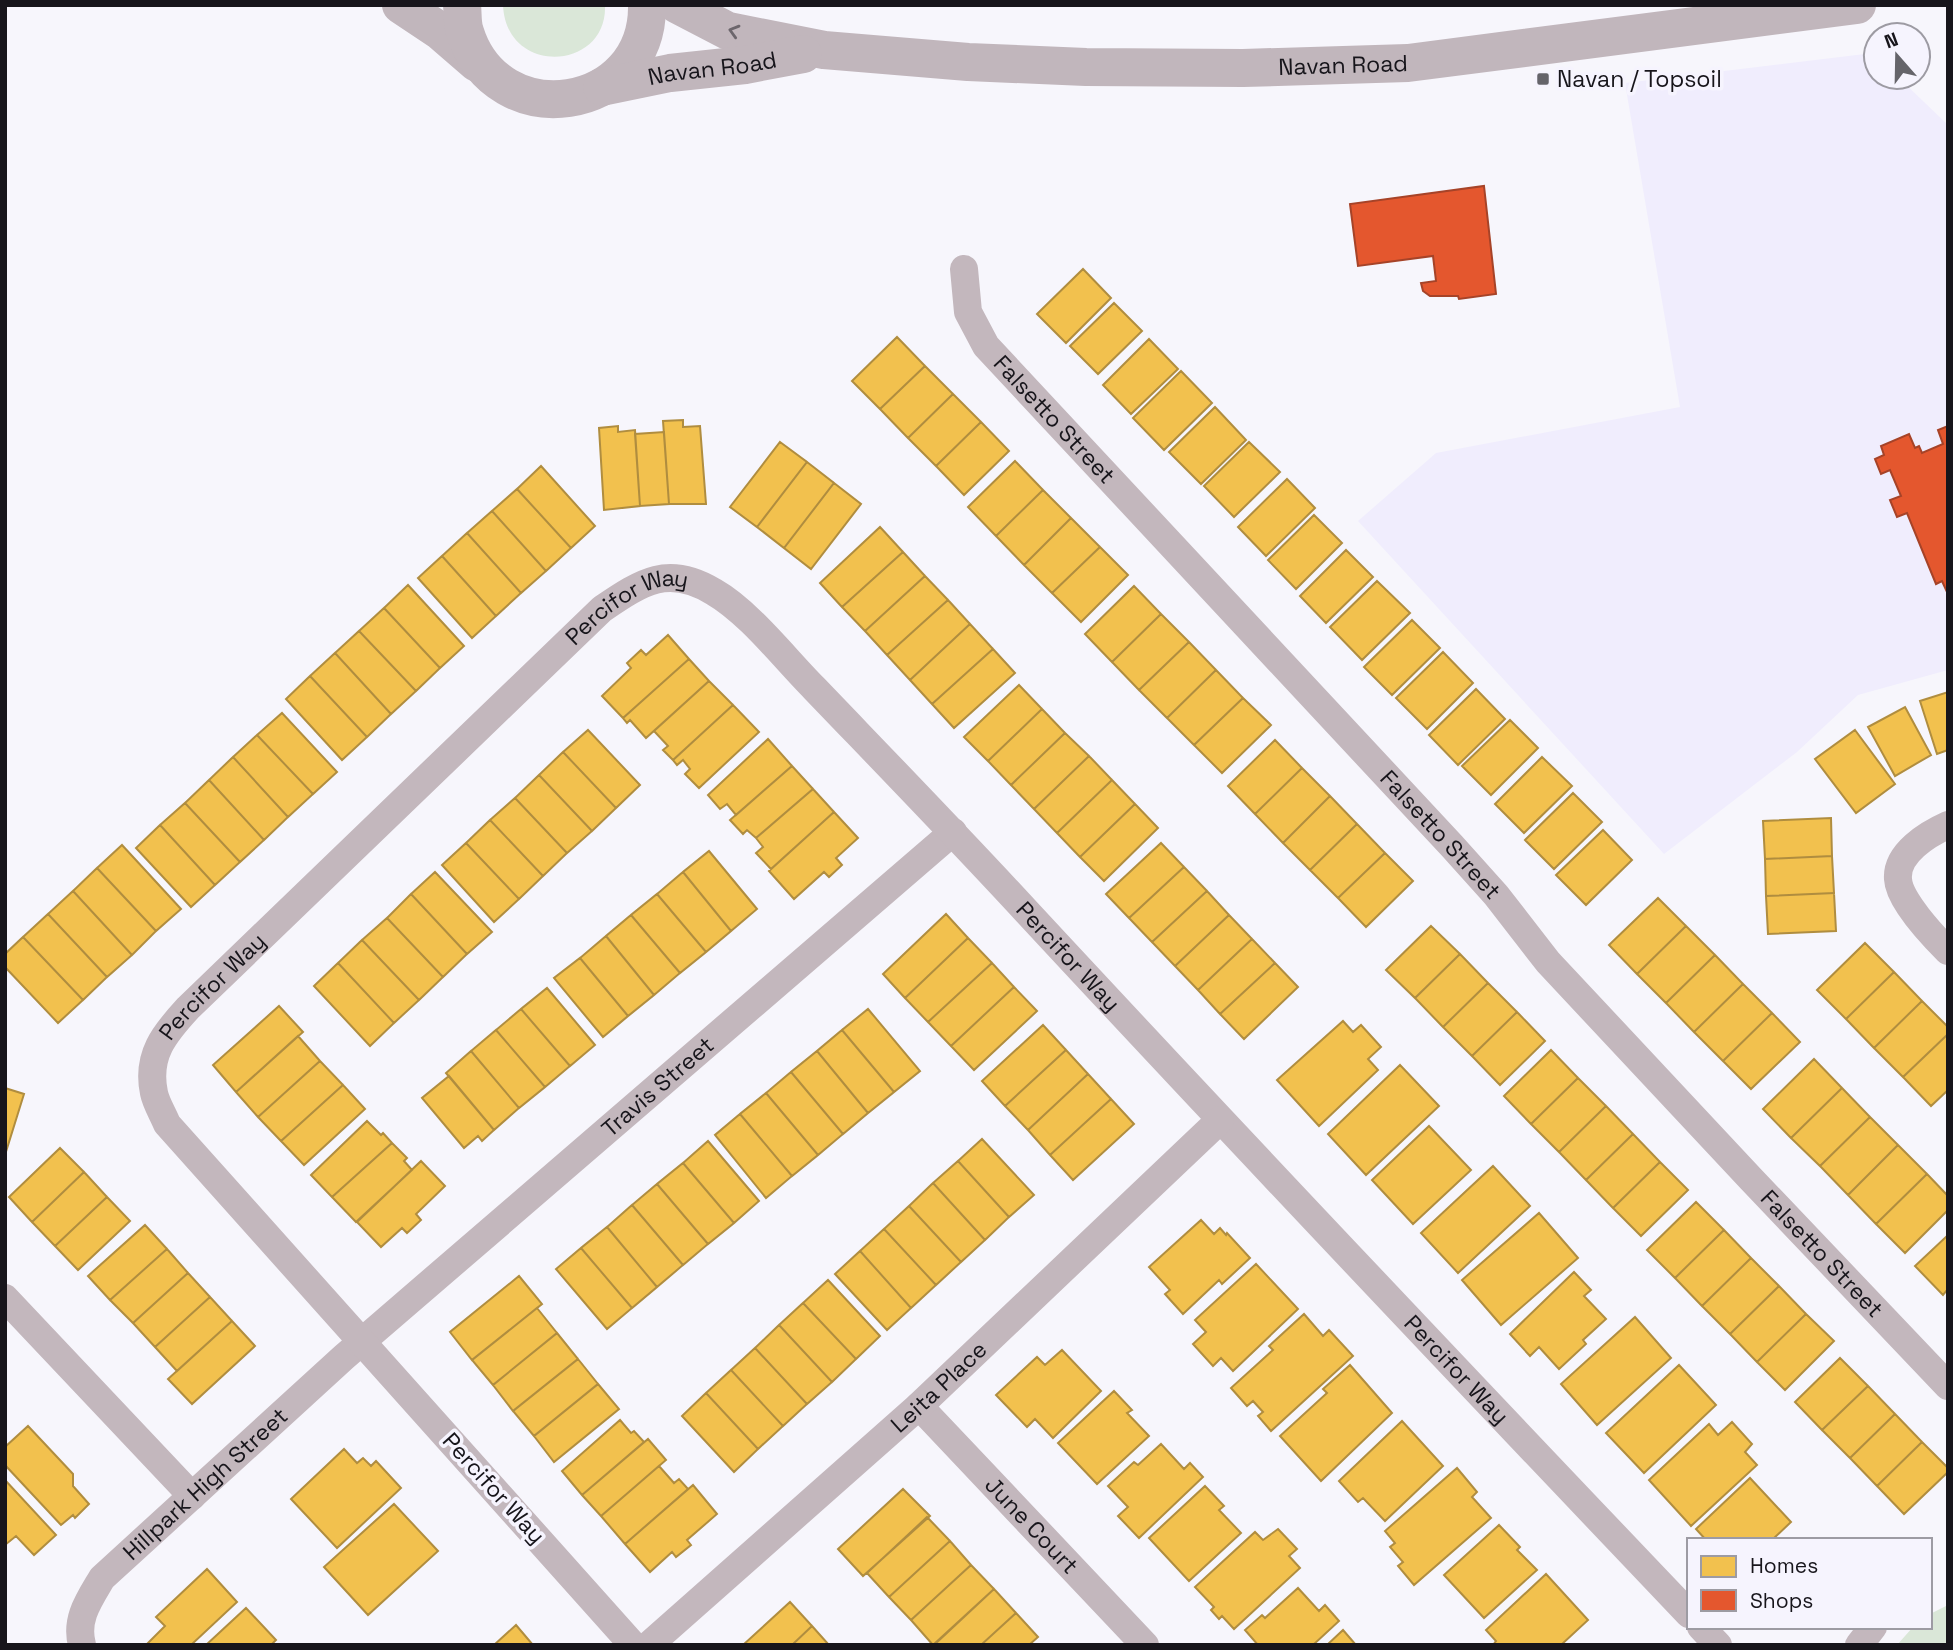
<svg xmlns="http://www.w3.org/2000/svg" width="1953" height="1650" font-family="'Space Grotesk',sans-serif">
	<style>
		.built { fill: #f0edfd }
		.green { fill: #dae7d8 }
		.homes { fill: #f2c14e; stroke: #b08d3f; stroke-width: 2 }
		.shops { fill: #e4572e; stroke: #a64328; stroke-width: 2 }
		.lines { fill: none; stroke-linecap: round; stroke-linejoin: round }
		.minor { stroke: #c3b7bd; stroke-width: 28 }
		.secondary { stroke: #c1b6bc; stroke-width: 38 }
		.oneway { stroke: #6c666c }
		.poi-dot { fill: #65646a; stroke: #f6f4fe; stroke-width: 2.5 }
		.labels { text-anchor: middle; stroke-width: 7; stroke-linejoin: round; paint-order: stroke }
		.street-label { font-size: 23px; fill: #17151b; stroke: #f6f4fe }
		.poi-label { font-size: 23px; fill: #17151b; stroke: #f6f4fe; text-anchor: start }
	</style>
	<rect width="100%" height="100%" fill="#f7f6fc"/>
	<path class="built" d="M1873,53L1876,56V77H1898L1948,125V670L1858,695L1797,752L1664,854L1358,521L1436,453L1680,407L1625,83Z"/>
	<path class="green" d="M503,5H605C608,71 506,77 503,5Z
		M1948,1605V1645H1897L1913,1627H1930V1614Z"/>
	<path class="homes" d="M1083,269L1111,298L1066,343L1037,314Z
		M1114,303L1142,331L1098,374L1070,346Z
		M897,337L925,366L880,409L852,381Z
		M1149,339L1178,369L1131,414L1103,385Z
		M925,366L953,394L908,438L880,409Z
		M1181,371L1212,403L1164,450L1133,418Z
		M953,394L981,422L936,466L908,438Z
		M1215,407L1246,440L1201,484L1169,452Z
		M683,420V427L700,426L706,504H669L663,421Z
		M981,422L1009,451L964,495L936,466Z
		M618,426V432L635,430L640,506L604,510L599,428Z
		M664,432L669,504L640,506L635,434Z
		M780,442L807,462L757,527L730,507Z
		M1249,442L1280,472L1234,517L1204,486Z
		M1015,461L1043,490L996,536L968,507Z
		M807,462L834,483L784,548L757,527Z
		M541,466L595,526L571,548L517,489Z
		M1287,479L1315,508L1266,556L1238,527Z
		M834,483L861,504L811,569L784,548Z
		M517,489L571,548L546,571L492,511Z
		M1043,490L1071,518L1024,565L996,536Z
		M492,511L546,571L521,593L467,533Z
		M1314,515L1342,543L1296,589L1268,560Z
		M1071,518L1100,547L1052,593L1024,565Z
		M880,527L903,552L842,607L820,583Z
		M467,533L521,593L496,616L442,556Z
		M1100,547L1128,575L1081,622L1052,593Z
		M1346,550L1373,577L1326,623L1300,596Z
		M903,552L925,576L865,631L842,607Z
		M442,556L496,616L472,638L418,578Z
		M925,576L948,600L887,655L865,631Z
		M1377,581L1410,613L1362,660L1330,627Z
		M408,585L464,646L440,668L384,608Z
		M1134,586L1161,614L1112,662L1085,634Z
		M948,600L970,624L910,680L887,655Z
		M384,608L440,668L416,691L359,631Z
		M1161,614L1189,642L1139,690L1112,662Z
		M1412,620L1440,648L1392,695L1364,667Z
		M970,624L993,649L932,704L910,680Z
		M359,631L416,691L391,714L335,653Z
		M668,635L689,659L623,718L602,696L631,668L627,663L641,650L646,655Z
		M1189,642L1216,670L1167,718L1139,690Z
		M993,649L1015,673L954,728L932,704Z
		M1443,652L1473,683L1427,729L1396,698Z
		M335,653L391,714L367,737L310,676Z
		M689,659L709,681L646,738L630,720L627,723L623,718Z
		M1216,670L1243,698L1194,745L1167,718Z
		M310,676L367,737L342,760L286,699Z
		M709,681L733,705L673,760L663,750L668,746L654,731Z
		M1019,685L1042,709L988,761L964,737Z
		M1476,689L1505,719L1458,765L1429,735Z
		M1948,692V750L1937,754L1920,701Z
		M1243,698L1271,725L1222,773L1194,745Z
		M733,705L759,732L699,788L685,774L690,769L683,760L677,765L673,760Z
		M1905,707L1931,755L1895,776L1868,727Z
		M1042,709L1065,733L1011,785L988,761Z
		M282,713L337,772L313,794L257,735Z
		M1510,720L1538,748L1491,795L1462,766Z
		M588,730L640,785L616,808L563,752Z
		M1855,730L1895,784L1856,813L1815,759Z
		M1065,733L1089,756L1034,809L1011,785Z
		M257,735L313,794L288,817L233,757Z
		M768,739L792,766L736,815L727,804L720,809L708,795Z
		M1275,740L1302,768L1255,814L1228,786Z
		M563,752L616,808L592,831L539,775Z
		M1089,756L1112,780L1057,833L1034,809Z
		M233,757L288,817L264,840L209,780Z
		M1542,757L1572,786L1524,833L1495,804Z
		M792,766L813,789L756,838L747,830L743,834L730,820Z
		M1302,768L1330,796L1283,843L1255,814Z
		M539,775L592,831L567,853L515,798Z
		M209,780L264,840L240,862L185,803Z
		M1112,780L1135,804L1080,857L1057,833Z
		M813,789L834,812L771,869L756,853L763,847L756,838Z
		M1573,793L1602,822L1554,869L1525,840Z
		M1330,796L1357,824L1310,870L1283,843Z
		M515,798L567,853L543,876L490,820Z
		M185,803L240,862L215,885L160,825Z
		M1135,804L1158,828L1104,881L1080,857Z
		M834,812L858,838L836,858L842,865L829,877L824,872L794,899L769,871Z
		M1831,818L1832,856L1765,859L1763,821Z
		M490,820L543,876L519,899L466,843Z
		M1357,824L1385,853L1338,898L1310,870Z
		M160,825L215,885L191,907L136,848Z
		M1603,830L1632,860L1586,905L1556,875Z
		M466,843L519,899L494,922L442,865Z
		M1161,843L1184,867L1129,918L1106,894Z
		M122,845L181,909L156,931L97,868Z
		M709,851L757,909L731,931L683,872Z
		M1385,853L1413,881L1366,927L1338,898Z
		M1832,856L1834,893L1766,896L1765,859Z
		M1184,867L1207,891L1152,942L1129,918Z
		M97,868L156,931L132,955L73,891Z
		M435,872L492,932L467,954L411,894Z
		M683,872L731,931L706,952L657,894Z
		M73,891L132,955L107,977L48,914Z
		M1207,891L1229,915L1175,966L1152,942Z
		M1834,893L1836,931L1768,934L1766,896Z
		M411,894L467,954L443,977L387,918Z
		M657,894L706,952L680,973L631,915Z
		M1658,898L1686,926L1637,974L1609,945Z
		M48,914L107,977L83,1000L23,937Z
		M946,914L968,938L905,998L883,974Z
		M631,915L680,973L654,995L606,936Z
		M1229,915L1252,939L1198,990L1175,966Z
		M387,918L443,977L419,1000L362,940Z
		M1431,926L1460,954L1415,998L1386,970Z
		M1686,926L1715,955L1666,1003L1637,974Z
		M606,936L654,995L628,1016L580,958Z
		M23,937L83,1000L58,1023L5,967V954Z
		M968,938L992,963L928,1022L905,998Z
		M1252,939L1275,963L1220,1014L1198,990Z
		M362,940L419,1000L394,1023L338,963Z
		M1865,943L1894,972L1846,1019L1817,990Z
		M1460,954L1488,983L1443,1027L1415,998Z
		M1715,955L1743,984L1694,1032L1666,1003Z
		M580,958L628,1016L603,1037L554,978Z
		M338,963L394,1023L370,1046L314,986Z
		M992,963L1014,987L951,1046L928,1022Z
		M1275,963L1298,987L1244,1039L1220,1014Z
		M1894,972L1922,1001L1874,1048L1846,1019Z
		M1488,983L1517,1012L1472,1056L1443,1027Z
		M1743,984L1772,1013L1723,1061L1694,1032Z
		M1014,987L1037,1011L974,1070L951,1046Z
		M547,988L595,1045L570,1066L521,1009Z
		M1922,1001L1948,1027V1034L1903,1077L1874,1048Z
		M279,1006L303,1032L236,1092L213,1065Z
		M521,1009L570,1066L545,1087L496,1030Z
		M868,1009L920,1071L894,1092L842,1030Z
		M1517,1012L1545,1041L1500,1085L1472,1056Z
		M1772,1013L1800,1042L1751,1089L1723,1061Z
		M1343,1021L1353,1032L1361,1025L1381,1047L1368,1059L1378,1070L1319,1126L1277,1080Z
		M1043,1025L1066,1050L1005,1106L982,1081Z
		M496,1030L545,1087L519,1108L471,1051Z
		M842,1030L894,1092L868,1113L817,1051Z
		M1948,1034V1090L1931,1106L1903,1077Z
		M298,1036L320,1061L258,1117L236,1092Z
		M1066,1050L1088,1074L1028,1130L1005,1106Z
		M1551,1050L1578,1078L1531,1124L1504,1096Z
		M471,1051L519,1108L494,1130L446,1073Z
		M817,1051L868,1113L843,1134L791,1072Z
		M1814,1059L1842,1088L1791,1138L1763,1109Z
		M320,1061L343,1085L281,1141L258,1117Z
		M1400,1065L1439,1106L1366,1175L1328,1134Z
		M791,1072L843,1134L818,1155L766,1093Z
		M1088,1074L1111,1099L1050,1155L1028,1130Z
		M449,1076L494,1130L482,1141L478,1136L464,1148L422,1098Z
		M1578,1078L1606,1106L1559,1152L1531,1124Z
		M343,1085L365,1109L304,1165L281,1141Z
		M5,1088L24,1094L5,1155Z
		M1842,1088L1870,1117L1820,1166L1791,1138Z
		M766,1093L818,1155L792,1176L740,1114Z
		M1111,1099L1134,1124L1073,1180L1050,1155Z
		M1606,1106L1633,1134L1586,1180L1559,1152Z
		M740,1114L792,1176L766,1198L715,1135Z
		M1870,1117L1898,1145L1848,1195L1820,1166Z
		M367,1121L381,1135L383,1133L392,1143L332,1197L311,1175Z
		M1429,1126L1471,1170L1413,1224L1372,1180Z
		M1633,1134L1660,1162L1613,1208L1586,1180Z
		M982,1139L1034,1195L1009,1217L958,1161Z
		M708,1141L759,1201L734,1223L683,1163Z
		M392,1143L407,1158L404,1161L412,1170L356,1222L332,1197Z
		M1898,1145L1927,1174L1876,1224L1848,1195Z
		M60,1148L84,1172L32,1222L9,1197Z
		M421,1161L445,1186L416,1214L421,1220L407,1233L402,1228L381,1247L357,1222Z
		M958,1161L1009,1217L985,1240L933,1183Z
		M1660,1162L1688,1190L1641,1236L1613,1208Z
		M683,1163L734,1223L708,1244L657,1184Z
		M1493,1166L1530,1206L1458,1273L1421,1233Z
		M84,1172L107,1197L55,1246L32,1222Z
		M1927,1174L1948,1196V1210L1905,1253L1876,1224Z
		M933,1183L985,1240L961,1262L909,1206Z
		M657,1184L708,1244L683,1265L632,1205Z
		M107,1197L130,1221L78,1270L55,1246Z
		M1696,1202L1724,1230L1675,1278L1647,1250Z
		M632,1205L683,1265L657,1287L607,1227Z
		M909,1206L961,1262L936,1285L884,1229Z
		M1539,1213L1578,1258L1501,1325L1462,1280Z
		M1201,1220L1214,1234L1220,1228L1226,1235L1227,1233L1250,1258L1222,1284L1219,1280L1183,1314L1165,1294L1170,1290L1149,1267Z
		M145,1225L167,1249L110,1300L88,1276Z
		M607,1227L657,1287L632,1308L581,1248Z
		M884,1229L936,1285L911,1308L860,1251Z
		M1724,1230L1751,1258L1702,1306L1675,1278Z
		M1948,1235V1289L1943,1295L1915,1266Z
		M581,1248L632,1308L607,1329L556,1269Z
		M167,1249L188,1273L133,1323L110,1300Z
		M860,1251L911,1308L887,1330L835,1274Z
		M1751,1258L1779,1286L1730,1334L1702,1306Z
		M1256,1264L1298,1309L1233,1371L1221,1358L1213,1366L1193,1344L1206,1332L1195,1320Z
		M1574,1272L1591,1290L1584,1296L1606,1319L1583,1340L1586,1344L1559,1369L1539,1347L1530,1356L1510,1334Z
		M188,1273L210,1297L155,1347L133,1323Z
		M519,1276L542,1304L472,1360L450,1332Z
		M828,1280L880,1336L856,1359L803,1303Z
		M1779,1286L1806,1314L1757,1362L1730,1334Z
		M210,1297L232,1321L177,1371L155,1347Z
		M803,1303L856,1359L832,1382L779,1325Z
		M537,1308L557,1333L493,1385L472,1360Z
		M1304,1314L1323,1336L1329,1330L1353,1356L1271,1431L1258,1416L1263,1412L1253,1401L1247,1406L1231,1388L1273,1350L1269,1346Z
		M1806,1314L1834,1341L1785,1390L1757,1362Z
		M1635,1317L1671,1358L1597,1425L1561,1384Z
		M232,1321L255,1346L192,1404L168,1379Z
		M779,1325L832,1382L807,1404L755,1348Z
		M557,1333L578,1359L513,1411L493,1385Z
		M755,1348L807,1404L783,1426L731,1370Z
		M1062,1350L1101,1391L1053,1438L1035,1419L1027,1427L996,1395L1037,1357L1045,1365Z
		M1840,1358L1868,1386L1822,1430L1795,1402Z
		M578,1359L598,1384L534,1436L513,1411Z
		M1350,1365L1392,1413L1321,1481L1280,1436L1327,1393L1323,1389Z
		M1679,1365L1716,1405L1644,1473L1606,1433Z
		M731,1370L783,1426L758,1449L706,1393Z
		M598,1384L619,1409L554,1462L534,1436Z
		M1868,1386L1895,1414L1850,1458L1822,1430Z
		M1114,1391L1132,1410L1127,1413L1149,1436L1097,1484L1058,1443Z
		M706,1393L758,1449L734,1472L682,1416Z
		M1895,1414L1922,1442L1877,1486L1850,1458Z
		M620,1420L631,1433L634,1431L644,1442L582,1495L562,1471Z
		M1402,1421L1443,1466L1385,1521L1363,1498L1358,1502L1339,1481Z
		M1732,1422L1752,1444L1745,1452L1757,1465L1691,1526L1649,1480L1709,1424L1718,1435Z
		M28,1426L73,1474V1486L89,1504L75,1518L73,1515L61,1525L5,1465V1447Z
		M648,1439L666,1460L601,1516L582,1495Z
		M1922,1442L1948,1468V1472L1904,1514L1877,1486Z
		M1161,1444L1184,1469L1190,1463L1203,1477L1139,1538L1118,1516L1128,1507L1108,1486L1134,1462L1138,1465Z
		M344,1449L357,1463L363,1458L371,1466L376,1461L401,1488L337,1548L291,1499Z
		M659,1466L674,1483L679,1479L688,1489L625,1544L601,1516Z
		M1457,1468L1477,1492L1472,1497L1491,1518L1414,1585L1398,1566L1403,1562L1390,1547L1395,1543L1385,1531Z
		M1750,1478L1791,1522L1772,1540H1706L1696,1529Z
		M5,1480L56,1535L34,1555L16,1536L5,1545Z
		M693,1485L717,1514L687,1540L691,1545L676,1557L672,1552L650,1572L625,1544Z
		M1205,1486L1224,1506L1219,1510L1241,1533L1189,1581L1149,1538Z
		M903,1489L930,1516L863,1576L838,1549Z
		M394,1504L438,1551L368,1615L324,1567Z
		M927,1517L950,1541L889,1597L867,1573Z
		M1499,1525L1520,1547L1517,1550L1537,1570L1484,1618L1444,1575Z
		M1278,1529L1297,1549L1289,1556L1300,1568L1234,1629L1222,1616L1219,1619L1211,1610L1214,1607L1195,1587L1255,1532L1263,1540Z
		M950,1541L971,1565L911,1620L889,1597Z
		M971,1565L994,1589L933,1645L911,1620Z
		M207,1569L237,1602L191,1645H146L165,1626L156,1617Z
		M1546,1574L1588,1620L1561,1645H1493L1496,1641L1486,1630Z
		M1298,1588L1319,1611L1325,1605L1339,1621L1313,1645H1258L1245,1630L1262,1615L1265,1618Z
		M994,1589L1016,1613L981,1645H934Z
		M790,1602L812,1626L792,1645H743Z
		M246,1608L276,1640L271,1645H206Z
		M1016,1613L1038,1637L1029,1645H981Z
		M516,1625L533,1645H494Z
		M812,1626L829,1645H792Z
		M1343,1630L1356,1645H1327Z"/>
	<path class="shops" d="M1484,186L1496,294L1459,299L1458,296H1430L1423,291L1421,283L1436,281L1433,256L1358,266L1350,204Z
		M1948,426V591L1947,592L1942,581L1936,584L1907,513L1897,517L1890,500L1901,496L1890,470L1881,474L1875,459L1884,455L1881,446L1909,434L1915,448L1919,446L1922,453L1943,444L1938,430Z"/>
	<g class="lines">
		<g class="minor">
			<path id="s1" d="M964,269L968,312L986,346L1452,846L1496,895L1548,962L1751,1179L1948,1386"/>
			<path d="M1948,825C1928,834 1896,853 1898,879C1899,900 1933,936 1948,951"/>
			<path d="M5,1298L192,1496"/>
			<path id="s2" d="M919,1406L1145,1645"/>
			<path d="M1701,1627L1718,1645"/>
			<path id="s3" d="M82,1645C75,1619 89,1600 102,1578L344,1357L953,832"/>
			<path id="s4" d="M633,1645L167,1124C163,1114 156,1103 154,1093C146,1055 165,1033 188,1008L602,609C642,582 668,564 714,592C749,612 785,659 814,688C885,762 957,836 1027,912C1246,1148 1467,1381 1689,1614"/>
			<path id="s5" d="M649,1645L919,1406L1220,1120"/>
			<path d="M1859,1645L1873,1627"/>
		</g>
		<g class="secondary">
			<path d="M401,5L440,31L477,63"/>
			<path d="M462,5C463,14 462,24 465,32C497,136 649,113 647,5"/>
			<path id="s6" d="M678,5L728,31L824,50L968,62L1086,67L1243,68L1408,63L1857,5"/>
			<path id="s7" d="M602,87L670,73L745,65L803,54"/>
		</g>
	</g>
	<defs><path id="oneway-chevron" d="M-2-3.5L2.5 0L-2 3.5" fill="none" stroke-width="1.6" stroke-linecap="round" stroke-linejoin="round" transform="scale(1.75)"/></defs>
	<use class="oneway" href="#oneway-chevron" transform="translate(734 31) rotate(-164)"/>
	<rect class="poi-dot" x="1536" y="72" width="14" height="14" rx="3.5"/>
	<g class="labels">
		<g class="street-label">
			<text dy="8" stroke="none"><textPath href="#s6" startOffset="674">Navan Road</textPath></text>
			<text dy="8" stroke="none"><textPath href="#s7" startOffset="112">Navan Road</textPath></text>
			<text dy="8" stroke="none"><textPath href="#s1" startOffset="182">Falsetto Street</textPath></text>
			<text dy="8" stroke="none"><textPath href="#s4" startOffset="1428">Percifor Way</textPath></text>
			<text dy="8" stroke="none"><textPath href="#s1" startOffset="749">Falsetto Street</textPath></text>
			<text dy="8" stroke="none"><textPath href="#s4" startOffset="2035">Percifor Way</textPath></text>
			<text dy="8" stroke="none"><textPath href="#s4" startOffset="861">Percifor Way</textPath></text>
			<text dy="8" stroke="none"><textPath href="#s3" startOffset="814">Travis Street</textPath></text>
			<text dy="8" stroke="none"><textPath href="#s1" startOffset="1316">Falsetto Street</textPath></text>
			<text dy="8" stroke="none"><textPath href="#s4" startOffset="2602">Percifor Way</textPath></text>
			<text dy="8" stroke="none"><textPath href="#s5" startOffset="388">Leita Place</textPath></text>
			<text dy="8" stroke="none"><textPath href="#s3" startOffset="212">Hillpark High Street</textPath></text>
			<text transform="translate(494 1488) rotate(48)" y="8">Percifor Way</text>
			<text dy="8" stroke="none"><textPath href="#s2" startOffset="164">June Court</textPath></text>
		</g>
		<g class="poi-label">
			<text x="1557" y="87">Navan / Topsoil</text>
		</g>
	</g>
	<rect width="1953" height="1650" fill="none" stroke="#17151b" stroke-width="14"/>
	<rect x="1687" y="1538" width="245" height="91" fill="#f6f4fe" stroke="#9d9ba3" stroke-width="2"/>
	<rect x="1701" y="1556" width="35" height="21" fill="#f2c14e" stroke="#9d9ba3" stroke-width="2"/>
	<text x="1750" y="1573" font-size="21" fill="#17151b">Homes</text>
	<rect x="1701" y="1590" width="35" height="21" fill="#e4572e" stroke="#9d9ba3" stroke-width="2"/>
	<text x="1750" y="1608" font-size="21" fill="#17151b">Shops</text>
	<g transform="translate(1897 56) rotate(340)"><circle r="33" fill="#f6f4fe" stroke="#9d9ba3" stroke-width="2"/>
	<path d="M0-5L12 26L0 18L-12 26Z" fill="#65646a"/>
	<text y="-10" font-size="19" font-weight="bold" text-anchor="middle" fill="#17151b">N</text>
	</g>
</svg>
